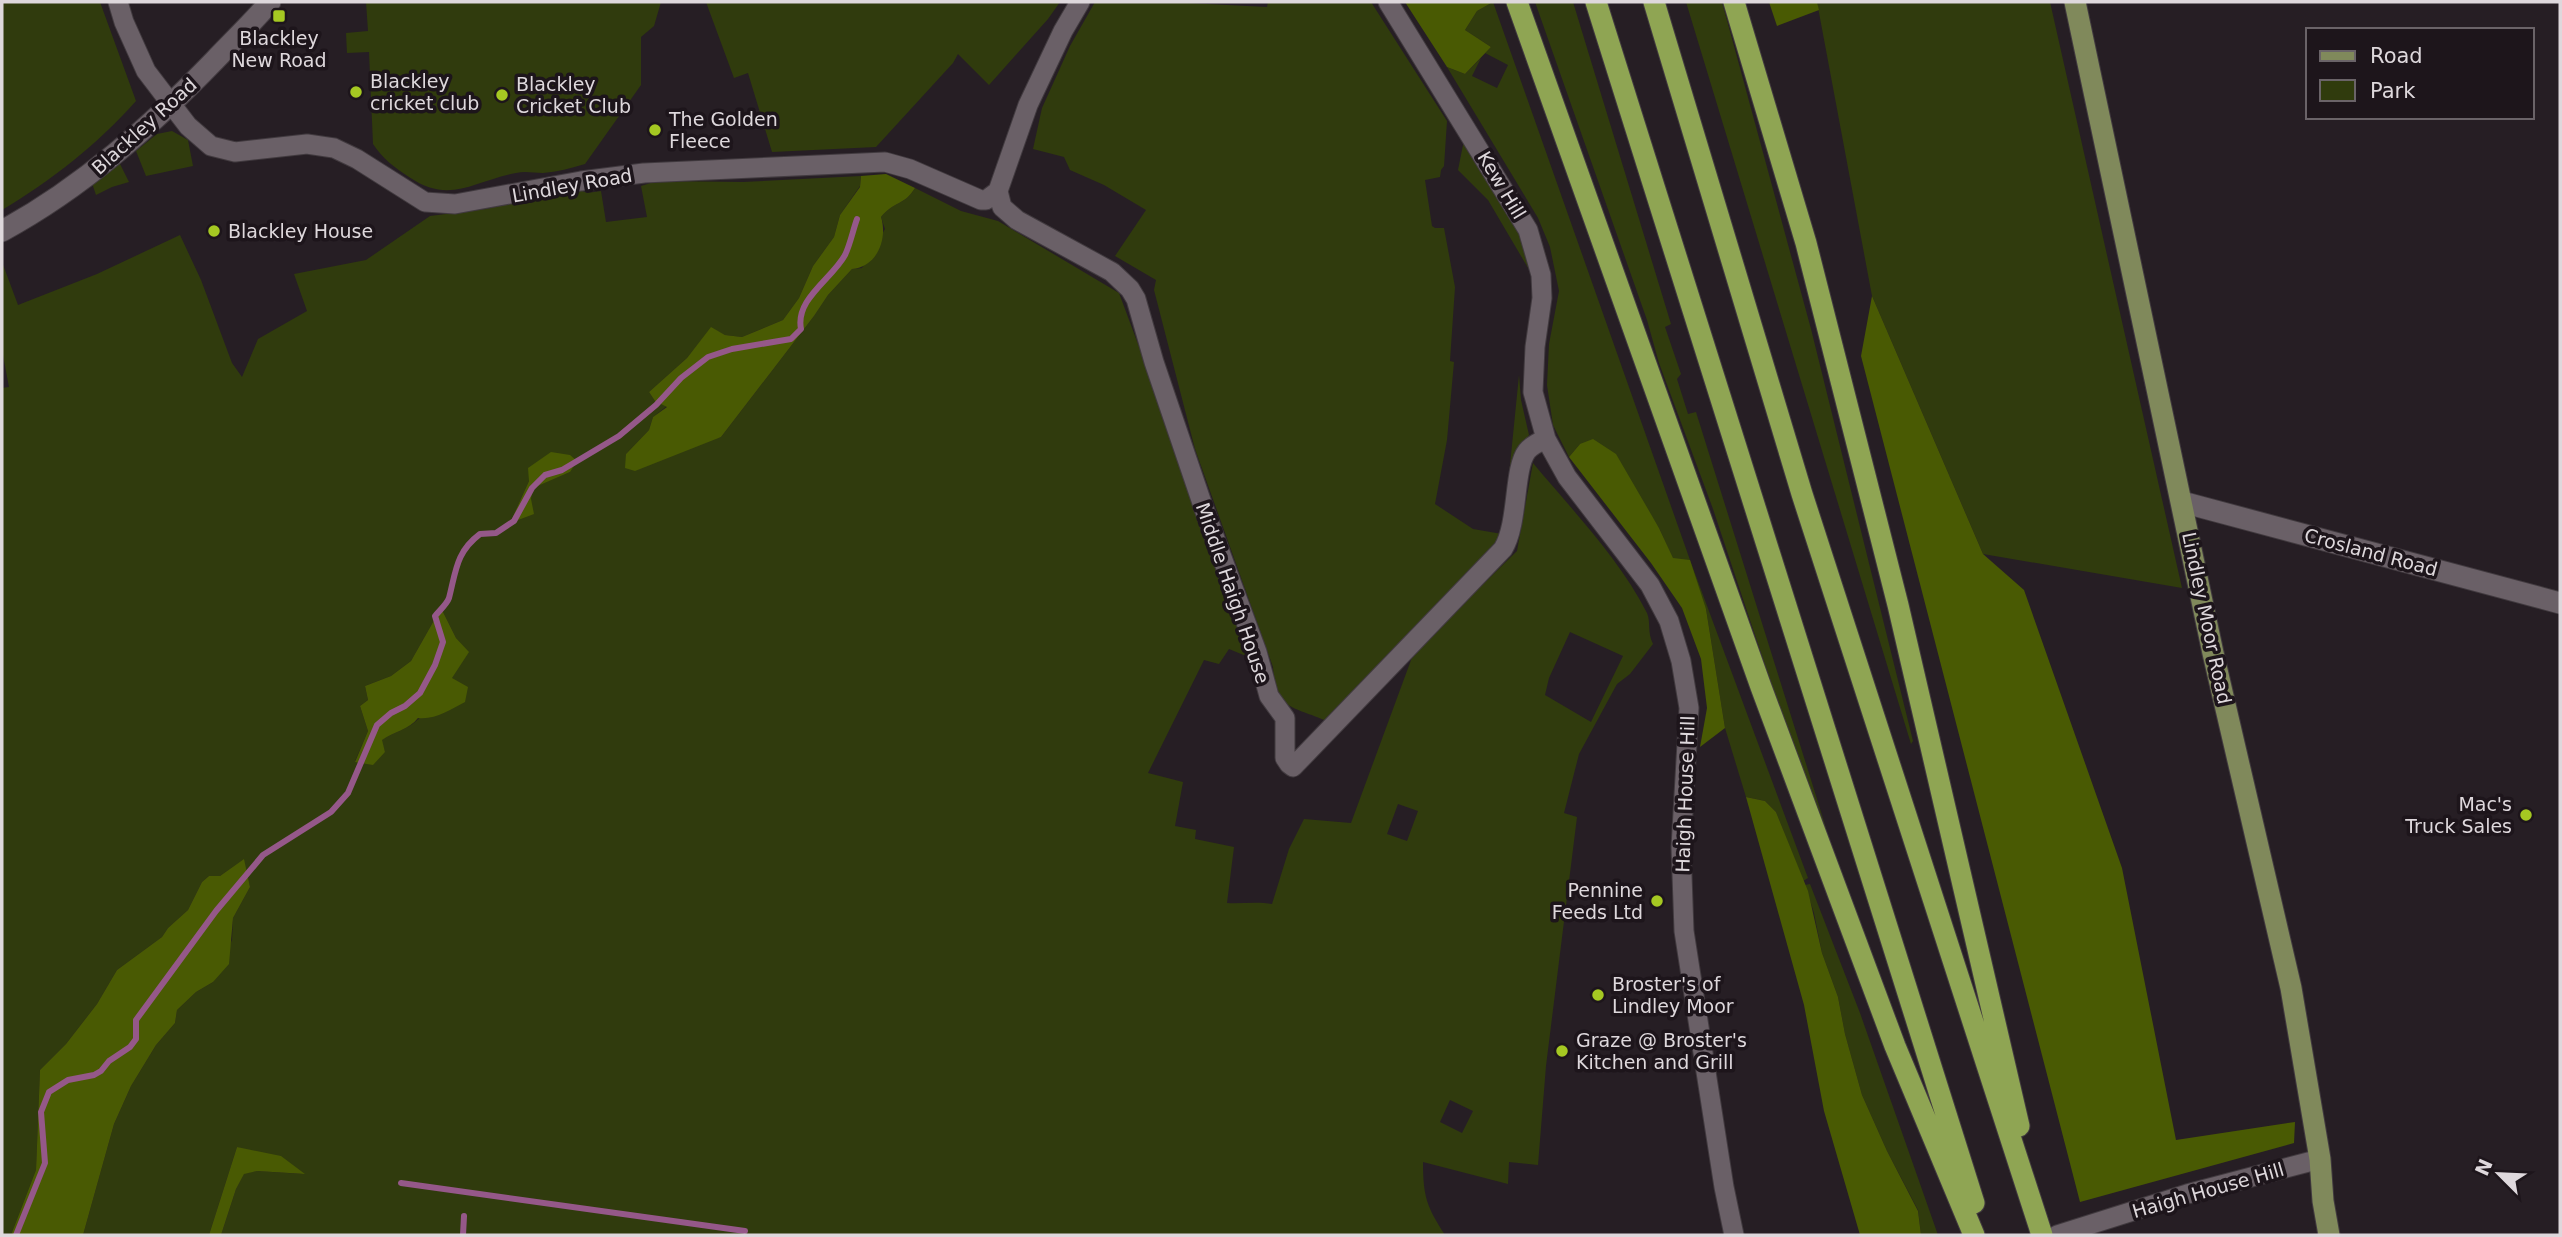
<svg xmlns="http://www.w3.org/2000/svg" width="2562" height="1237" font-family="'DejaVu Sans',sans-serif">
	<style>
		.green { fill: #303b0d; fill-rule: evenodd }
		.forest { fill: #495a03 }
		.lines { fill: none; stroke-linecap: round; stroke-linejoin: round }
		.stream { stroke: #955889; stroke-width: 6 }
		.street-casing { stroke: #413a3f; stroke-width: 21 }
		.secondary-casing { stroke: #413a3f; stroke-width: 23 }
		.primary-casing { stroke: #413a3f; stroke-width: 23 }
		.highway-casing { stroke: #413a3f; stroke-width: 23 }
		.street { stroke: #6a6067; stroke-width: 19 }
		.secondary { stroke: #6a6067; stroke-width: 21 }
		.primary { stroke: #80895b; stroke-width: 21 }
		.highway { stroke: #8fa553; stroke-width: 21 }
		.poi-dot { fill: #a5c822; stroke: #1d151b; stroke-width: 2.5 }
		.labels { text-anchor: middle; stroke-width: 7; stroke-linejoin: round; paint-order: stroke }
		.poi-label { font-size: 19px; fill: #ded8dc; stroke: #1d151b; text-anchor: start }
		.street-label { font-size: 19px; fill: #ded8dc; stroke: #1d151b }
	</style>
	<rect width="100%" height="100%" fill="#261e24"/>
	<path class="green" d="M2,2H100L136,101C98,144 51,181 2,210Z
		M366,2H661L654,26L641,37V85L585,164C571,168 557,172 543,173C534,173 525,171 516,173C473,181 450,205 409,177C395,168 382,158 373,144L369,52L347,53L346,33L368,31Z
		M706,2H1060L1048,19L989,85L958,54L953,63L876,147L772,152L748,73L734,78Z
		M1095,2H1168L1267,7L1268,2H1371L1447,121L1444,166L1441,170L1440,177L1425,180L1432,226L1435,228H1444L1455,287L1450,361L1454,362L1447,440L1435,504L1473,529L1502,534L1496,548L1327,721C1292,706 1276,710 1273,667L1195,449L1154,290L1156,280L1115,256L1146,210L1104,185L1070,170L1064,157L1033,149L1042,108L1070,46Z
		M1493,2L1690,560L1808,878L1803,881L1776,812L1765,801L1746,797L1725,728L1706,609L1673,559L1659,528L1638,495L1580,444L1569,457L1553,425L1547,385L1549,344L1559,291L1550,247L1538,218L1447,67L1465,74L1481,58L1472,76L1497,88L1508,65L1485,53L1491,47L1465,30L1477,11Z
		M1535,2H1573L1671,324L1665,327L1681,374L1677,379L1688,414L1696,412L1827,831L1786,728L1713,509L1659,363L1647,320Z
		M1686,2H1722L1811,329L1913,741L1911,744Z
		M1817,2H2050L2182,588L1983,554L1872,296Z
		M172,131L188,140L193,166L146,176L136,151L157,134Z
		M1464,140C1490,182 1523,223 1531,273L1488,200L1458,170Z
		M119,162L129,182L112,187L96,195L92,183Z
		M861,176L860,186L840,215L834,237L813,266L799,298L783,320L742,337L725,335L711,328L687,358L649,392L655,401L667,406L653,417L649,430L626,454L721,437L814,316L828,295L852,269L862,268L885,229L881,217C894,201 904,206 915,188L961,211L998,221L1119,293L1250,645L1246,656L1229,649L1219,664L1204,660L1148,773L1183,782L1175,826L1196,830L1195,839L1234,847L1227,903C1242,904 1257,901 1272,904L1289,849L1304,819L1351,823L1414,652L1517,551L1533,463C1572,510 1619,558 1647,613C1651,622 1647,632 1653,644L1630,674L1617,684L1579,754L1564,813L1577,817L1546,1066L1538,1165L1509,1162L1508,1184L1423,1162C1423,1197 1427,1207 1445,1235H221L236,1189L244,1173L257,1171L303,1174L237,1147L209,1235H83L114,1124L131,1086L156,1045L175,1023L177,1010L196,992L213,982L232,940L233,918L250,887L243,860L220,876H209L202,882L188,910L168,928L162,937L117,970L97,1004L66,1044L40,1070L36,1170L11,1235H2V388L9,387L2,350V262L18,305L97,274L180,235L201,280L232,363L242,377L258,339L307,311L294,274L366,260L430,216L486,209L578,189L587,193L601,191L606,222L647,217L641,186L657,181L743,182ZM570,472L532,488L531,499L511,521L529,481ZM441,608L456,638L468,652C458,668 425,717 411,725C401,731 391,734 381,740L385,752L355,761L368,731L360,706L368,700L365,686L391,676L411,661ZM1570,632L1623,656L1591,722L1545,695L1549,678ZM1398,804L1418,811L1407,841L1387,834ZM1450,1100L1473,1111L1462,1133L1440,1122Z
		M1519,375L1521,400L1529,435L1523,444L1508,485Z
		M1810,884L1860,1013L1938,1235H1921L1918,1210L1887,1151L1862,1095L1845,1034L1838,997L1822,953L1814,913L1805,885Z"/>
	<path class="forest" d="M1405,2H1493L1477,11L1465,30L1491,47L1465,74L1447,67Z
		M1769,2H1817L1819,10L1777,26Z
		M886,174L915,188C904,206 894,201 881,217C888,239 877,267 852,269L828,295L814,316L721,437L635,471L625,468L626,454L649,430L653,417L667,407L655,401L649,392L687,358L711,327L725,335L742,337L783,320L799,298L813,266L834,237L840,215L860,187L861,176Z
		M1872,296L1983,554L2024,590L2122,868L2176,1140L2295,1122L2294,1143L2080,1202L1861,356Z
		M1593,439L1616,454L1659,528L1673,558L1690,560L1706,609L1725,728L1700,747L1707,708L1701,659L1682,608L1651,563L1569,457L1580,444Z
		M551,452L570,455L577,461L570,472L533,488L531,499L534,514L510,523L529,481L528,468Z
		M441,608L456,638L469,652L452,678L468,687L465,702C450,710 435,720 418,718C410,729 393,732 382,740L385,752L373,765L355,762L368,731L360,706L368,700L365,686L391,676L411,661Z
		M1746,797L1765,801L1776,812L1808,891L1822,953L1838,997L1845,1034L1862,1095L1887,1151L1918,1211L1921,1235H1860L1824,1111L1804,1005Z
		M244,859L250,887L233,918L229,964L213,982L196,992L177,1010L175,1023L156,1045L131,1086L114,1124L83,1235H11L36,1170L40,1070L66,1044L97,1004L117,970L162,937L168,928L188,910L202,882L209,876H220Z
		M237,1147L281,1156L305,1174L257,1171L244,1174L236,1189L221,1235H209Z"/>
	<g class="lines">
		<path class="stream" d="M401,1183L745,1231
			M16,1235L45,1163L41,1112L49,1092L68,1080L94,1075L101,1071L109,1061L130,1047L136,1039V1020L216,911L263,855L331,812L348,793L377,725L391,713L405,706L420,693L435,665L443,642L435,616C439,611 447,604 449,598C456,571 456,552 480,534L496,533L514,521L532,488L545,475L562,470L619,436L656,405L681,378L708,357L732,349L791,339L801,329C795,299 832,279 845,255C850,245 853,230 857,219
			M463,1235L464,1216"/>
		<g class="street-casing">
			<path id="street" d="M118,2L124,22L146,71L188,126L211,146L235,152L307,144L334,148L357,159L425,202L455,204L581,181L644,173L885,162L910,169L981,200H986L998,191
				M1388,2L1528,230L1541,275L1542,298L1535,347L1533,392L1546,439L1567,477L1650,585L1669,621L1681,661L1689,708L1681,847L1684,931L1724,1187L1734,1235
				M998,191L1002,207L1017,220L1112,272L1130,289L1136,299L1154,362L1203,506L1257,652L1269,696L1285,718V758L1289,764L1293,767L1503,549C1519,523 1513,469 1527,451C1532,445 1539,442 1546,439
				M998,191L1028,105L1063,31L1080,2
				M2057,1235L2187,1194L2320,1159"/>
		</g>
		<g class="secondary-casing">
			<path id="secondary" d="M2,231C83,187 151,126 215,60C233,41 253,22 270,2
				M2182,502L2560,603"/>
		</g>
		<g class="primary-casing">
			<path id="primary" d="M2075,2L2213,653L2291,988L2320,1159L2323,1201L2329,1235"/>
		</g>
		<g class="highway-casing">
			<path id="highway" d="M1517,2L1761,687L1895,1046L1974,1235
				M1596,2L1974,1203
				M1654,2L1802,494L2042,1235
				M1734,2L1806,243L1898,605L2019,1126"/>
		</g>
		<use href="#street" class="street"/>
		<use href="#secondary" class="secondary"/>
		<use href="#primary" class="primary"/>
		<use href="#highway" class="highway"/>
	</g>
	<g class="poi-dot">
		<rect x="272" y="9" width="14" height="14" rx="3.5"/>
		<circle cx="356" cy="92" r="7"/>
		<circle cx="502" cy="95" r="7"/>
		<circle cx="655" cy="130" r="7"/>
		<circle cx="214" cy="231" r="7"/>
		<circle cx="2526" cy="815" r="7"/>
		<circle cx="1657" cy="901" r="7"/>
		<circle cx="1598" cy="995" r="7"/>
		<circle cx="1562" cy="1051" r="7"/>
	</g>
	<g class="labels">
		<g class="poi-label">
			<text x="279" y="45" text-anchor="middle">Blackley<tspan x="279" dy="22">New Road</tspan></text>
			<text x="370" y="88">Blackley<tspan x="370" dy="22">cricket club</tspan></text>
			<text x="516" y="91">Blackley<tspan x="516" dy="22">Cricket Club</tspan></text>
			<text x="669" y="126">The Golden<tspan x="669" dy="22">Fleece</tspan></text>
			<text x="228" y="238">Blackley House</text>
			<text x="2512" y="811" text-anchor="end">Mac's<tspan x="2512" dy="22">Truck Sales</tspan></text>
			<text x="1643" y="897" text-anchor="end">Pennine<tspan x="1643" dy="22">Feeds Ltd</tspan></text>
			<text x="1612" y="991">Broster's of<tspan x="1612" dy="22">Lindley Moor</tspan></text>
			<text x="1576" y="1047">Graze @ Broster's<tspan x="1576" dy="22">Kitchen and Grill</tspan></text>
		</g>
		<g class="street-label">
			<text transform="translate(144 126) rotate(-42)" y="7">Blackley Road</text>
			<text transform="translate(572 185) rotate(-10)" y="7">Lindley Road</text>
			<text transform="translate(1502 185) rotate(59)" y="7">Kew Hill</text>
			<text transform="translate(2371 552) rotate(15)" y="7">Crosland Road</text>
			<text transform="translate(1233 593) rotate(71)" y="7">Middle Haigh House</text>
			<text transform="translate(2207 618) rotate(78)" y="7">Lindley Moor Road</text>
			<text transform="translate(1685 794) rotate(-88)" y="7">Haigh House Hill</text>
			<text transform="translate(2208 1190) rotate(-16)" y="7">Haigh House Hill</text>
		</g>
	</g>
	<rect width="2562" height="1237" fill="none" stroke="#ded8dc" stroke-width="7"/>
	<rect x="2306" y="28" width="228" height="91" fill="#1d151b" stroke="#6a6368" stroke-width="2"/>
	<rect x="2320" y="51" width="35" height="10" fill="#80895b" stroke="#6a6368" stroke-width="2"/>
	<text x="2370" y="63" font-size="21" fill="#ded8dc">Road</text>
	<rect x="2320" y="80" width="35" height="21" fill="#303b0d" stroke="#6a6368" stroke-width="2"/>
	<text x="2370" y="98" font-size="21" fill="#ded8dc">Park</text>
	<g transform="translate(2499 1174) rotate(294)" stroke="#1d151b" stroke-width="5" paint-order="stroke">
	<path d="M0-5L12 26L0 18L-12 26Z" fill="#ded8dc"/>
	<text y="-10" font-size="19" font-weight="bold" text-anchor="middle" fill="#ded8dc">N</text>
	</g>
</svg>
